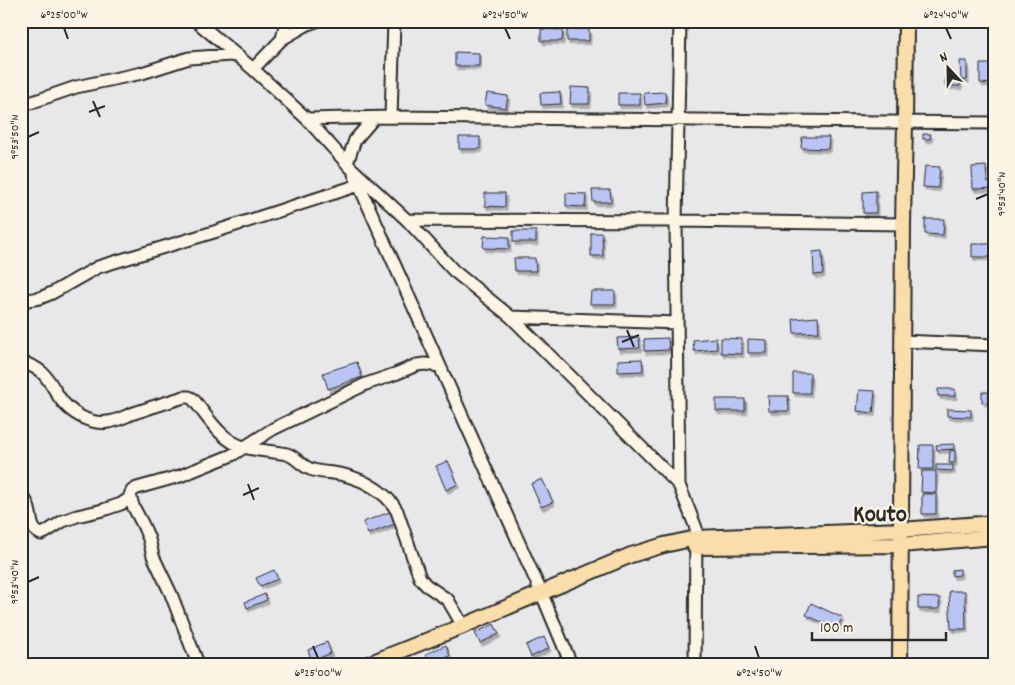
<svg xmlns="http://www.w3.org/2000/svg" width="1015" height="685" font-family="Dekko,sans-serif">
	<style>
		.building { fill: #bac5f6; stroke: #2b2b2b; filter: url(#shadow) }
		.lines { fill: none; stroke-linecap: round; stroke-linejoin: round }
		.minor-casing { stroke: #2b2b2b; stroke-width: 15 }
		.major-casing { stroke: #2b2b2b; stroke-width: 18 }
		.minor { stroke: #fcf5e5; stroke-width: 11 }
		.major { stroke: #f9deab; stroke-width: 14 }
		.ticks { fill: none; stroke: #2b2b2b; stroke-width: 2 }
		.labels { text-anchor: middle; stroke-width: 4.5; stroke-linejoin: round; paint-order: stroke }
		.district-label { font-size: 25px; font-weight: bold; fill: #2b2b2b; stroke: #fcf5e5 }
		.neatline { fill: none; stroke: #2b2b2b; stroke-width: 2 }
		.ticks-label { font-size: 12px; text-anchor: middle; fill: #2b2b2b }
	</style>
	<defs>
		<filter id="shadow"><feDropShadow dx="2" dy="3.5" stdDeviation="0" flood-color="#0004"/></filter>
	</defs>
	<rect width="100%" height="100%" fill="#e8e7ea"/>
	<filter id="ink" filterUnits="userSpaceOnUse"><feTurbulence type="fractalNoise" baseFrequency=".02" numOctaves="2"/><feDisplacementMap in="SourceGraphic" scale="10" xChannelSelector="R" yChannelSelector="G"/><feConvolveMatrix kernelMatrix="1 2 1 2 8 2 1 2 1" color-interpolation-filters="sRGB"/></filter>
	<g filter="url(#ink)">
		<path class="building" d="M541,29L563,30L562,41H541Z
			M567,29H589V41H567Z
			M455,52L479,53V66H455Z
			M960,61H967V80H961Z
			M980,64H994V84L980,83Z
			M945,77H951V80H960V86H945Z
			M571,87L590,88L589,104H570Z
			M560,92L561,104L541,105L540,93Z
			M665,92L666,103L645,105L644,93Z
			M487,93L508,96L506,108L485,105Z
			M618,93H640V105H618Z
			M923,134H931L930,139H923Z
			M459,137H480V149H459Z
			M802,137H829L828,149L801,148Z
			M925,166L940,167L938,188L923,187Z
			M986,166L987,182H994V188L973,189L972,167Z
			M592,190H610L611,202H593Z
			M876,191V213H863V192Z
			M485,193H505V207L485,206Z
			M566,193L586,194L585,207L566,206Z
			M925,219H944L943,235L925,234Z
			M513,231H536V242H513Z
			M591,233H602L603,256H591Z
			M484,236L509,237V249L483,248Z
			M972,244H994V257H972Z
			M822,251L823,274L814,275L813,252Z
			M514,258H535L536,271H515Z
			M591,291H615V304H590Z
			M818,317L819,332L794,333L793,319Z
			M639,337L640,348L618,349L617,338Z
			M668,338L669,350L644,351V339Z
			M716,338L717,349L694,351L693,340Z
			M721,338L742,339V354L721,353Z
			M748,339L767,340V353H748Z
			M642,359L643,371L618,372V360Z
			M357,362L362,377L328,389L323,373Z
			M793,373H810V393H793Z
			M938,389H955V396H938Z
			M859,390L875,391L873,413L857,411Z
			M982,392H989L988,403L982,402Z
			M768,396H788L789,411H769Z
			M716,399H745V411H716Z
			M947,409L971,410V417L947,416Z
			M954,444V449L937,450L936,445Z
			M920,445H933V469H919Z
			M950,450L955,451V463H949Z
			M448,461L458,484L446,490L436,466Z
			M936,465H953V471L936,470Z
			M922,471H936V493L921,492Z
			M542,479L553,502L541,507L531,484Z
			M922,494H936V514H922Z
			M390,512L395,524L368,534L363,522Z
			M960,569V575L952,576V570Z
			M274,570L278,579L260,586L256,578Z
			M949,591H965L966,629H951Z
			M265,594L267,600L247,608L245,602Z
			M918,597L940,598L939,609H918Z
			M811,603L843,618L837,629L806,615Z
			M494,624L499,634L480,643L475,633Z
			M544,637L549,648L531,657L526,645Z
			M327,642L331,653L312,661L308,650Z
			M446,645L450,656L430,664L426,654Z"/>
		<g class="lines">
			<g class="minor-casing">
				<path id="minor" d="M196,21L253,69L307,119L351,168L407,220L454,271L511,317L679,485L696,528L695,664
					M282,39L308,24L317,21
					M253,69L282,39L286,21
					M21,106L76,87L142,73L189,58L230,55L239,57
					M391,117L394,21
					M307,119L391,117L994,123
					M347,163L355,140L374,118
					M354,174L541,592L571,664
					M407,220L676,221L903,224
					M21,301L40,298L52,293L98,267L214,232L359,185
					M511,317L677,323
					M902,341L994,345
					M21,362C45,369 47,378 59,397C69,412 89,425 108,422C118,421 127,415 137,412C152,407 168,402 184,397H189L193,399C207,416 221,441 244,447C258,451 273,451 287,454C296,457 301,465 310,469C318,472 324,472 333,473C357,476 385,489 397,511L420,578L426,585L448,600L463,626
					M679,485L676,221L680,21
					M21,494C25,499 28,504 29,509C32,519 30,530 41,534L46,532L63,521L77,516L103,510L121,504L130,498
					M198,664L171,594L153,556L149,539L143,525L133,506L130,495L132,491L137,488L180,476L232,455L273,429L366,384L395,374L417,365L425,364L440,366"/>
			</g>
			<g class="major-casing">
				<path id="major" d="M695,547L901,545L994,537
					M368,664L463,626L631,555L664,545L696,538L901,530L994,523
					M900,664L903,224L905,123L906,21"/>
			</g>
			<use href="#minor" class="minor"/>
			<use href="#major" class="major"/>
		</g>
	</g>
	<path class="ticks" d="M64,28L68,39M505,28L510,39M946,28L951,39M93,101L100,117M89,112L105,106M28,137L39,132M976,199L988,194M627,330L634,347M622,342L639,335M248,484L254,500M243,495L259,488M28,582L39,577M313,646L318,658M755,646L759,658"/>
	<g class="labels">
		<g class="district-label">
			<text x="880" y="521">Kouto</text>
		</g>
	</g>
	<rect width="1015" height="685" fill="none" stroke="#fcf5e5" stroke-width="55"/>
	<g transform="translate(948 68) rotate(338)" stroke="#fcf5e5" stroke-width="4" paint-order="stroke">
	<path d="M0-4L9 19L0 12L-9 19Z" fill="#2b2b2b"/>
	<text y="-8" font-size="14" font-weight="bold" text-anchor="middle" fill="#2b2b2b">N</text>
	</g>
	<path d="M812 632v8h134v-8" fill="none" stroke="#2b2b2b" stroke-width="2.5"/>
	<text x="820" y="632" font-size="15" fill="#2b2b2b" stroke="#fcf5e5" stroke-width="4" paint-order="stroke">100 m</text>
	<rect x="28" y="28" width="960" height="630" class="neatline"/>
	<g class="ticks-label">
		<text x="64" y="18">6°25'00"W</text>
		<text x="505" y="18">6°24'50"W</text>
		<text x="946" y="18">6°24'40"W</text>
		<text transform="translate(14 137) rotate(-90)" y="4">9°53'50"N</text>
		<text transform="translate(1001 194) rotate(-90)" y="4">9°53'40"N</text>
		<text transform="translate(14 582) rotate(-90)" y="4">9°53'40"N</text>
		<text x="318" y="676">6°25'00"W</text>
		<text x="759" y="676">6°24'50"W</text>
	</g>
</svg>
